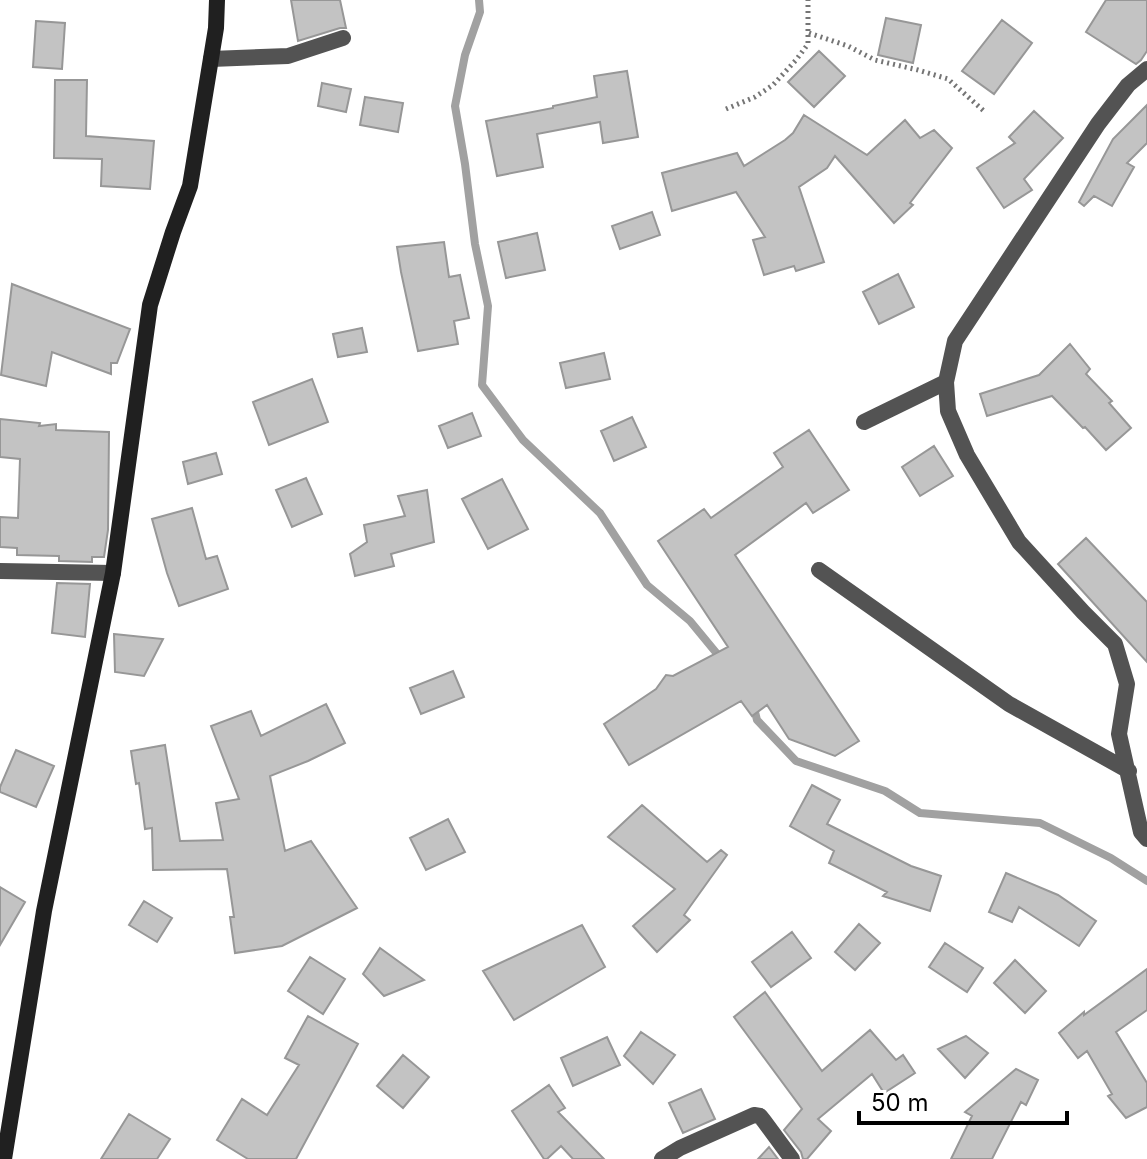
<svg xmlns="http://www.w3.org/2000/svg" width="1147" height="1159" font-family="Inter,sans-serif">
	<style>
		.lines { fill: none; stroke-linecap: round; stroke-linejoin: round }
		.stream { stroke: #a1a1a1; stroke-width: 8 }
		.building { fill: #c3c3c3; stroke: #979797; stroke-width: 2 }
		.path { stroke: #757575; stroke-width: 5; stroke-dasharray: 2 4; stroke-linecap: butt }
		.street { stroke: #535353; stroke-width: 16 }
		.secondary { stroke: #202020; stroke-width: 16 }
	</style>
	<rect width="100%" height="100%" fill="#fff"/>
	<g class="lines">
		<path class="stream" d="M479,0L480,12L465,55L455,106L465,164L475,244L488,306L482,385L523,440L600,513L647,585L690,621L723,661
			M753,704L757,720L796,761L885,791L920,813L1040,823L1111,858L1147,881"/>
	</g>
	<path class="building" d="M291,0H340L346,28H340L298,41Z
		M1106,0H1147V51L1141,60L1136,64L1086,32Z
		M886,18L921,25L913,63L878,55Z
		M1002,20L1032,43L994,94L962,71Z
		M36,21L65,23L62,69L33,67Z
		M819,51L845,76L814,107L788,82Z
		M627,71L638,137L603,143L600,122L537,134L543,167L497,176L486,121L553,108V106L597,97L594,76Z
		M55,80H87L86,136L154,141L150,189L101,186L102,159L54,158Z
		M322,83L351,89L346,112L318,106Z
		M365,97L403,103L398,132L360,125Z
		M1147,105V143L1127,163L1134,167L1112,206L1094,196L1084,206L1079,202L1113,139Z
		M1034,111L1063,138L1024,179L1032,190L1004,208L977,168L1015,143L1009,137Z
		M804,115L867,155L905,120L920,138L934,130L952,148L910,203L913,205L894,223L835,156L827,168L799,187L824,262L796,271L794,266L764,275L753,240L765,237L736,192L672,211L662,173L737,153L744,166L785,140L793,133Z
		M652,212L660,235L620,249L612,226Z
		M537,233L545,270L506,278L498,242Z
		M444,242L449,277L460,275L469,318L454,321L458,344L418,351L401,272L397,247Z
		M898,274L914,307L879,324L863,292Z
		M12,284L130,329L117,363H111V374L52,352L46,386L1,375Z
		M362,328L367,352L338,357L333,334Z
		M1070,344L1090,369L1086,374L1112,401L1109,403L1131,428L1106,450L1085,427L1083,428L1052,396L987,416L980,394L1039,375Z
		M604,353L610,379L566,388L560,363Z
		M312,379L328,422L269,445L253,402Z
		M472,413L481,436L448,448L439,426Z
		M632,417L646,447L614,461L601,431Z
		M0,419L40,423L39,426L56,424V430L109,432L108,530L104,557H92V562L59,561V556L17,555V548L0,547V517L18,518L20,459L0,457Z
		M809,430L849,490L813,513L806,503L735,555L859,741L835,756L789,739L767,705L752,716L741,701L629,765L604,724L656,689L666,675L673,676L728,647L658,541L704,509L711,518L783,467L774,453Z
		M934,446L953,476L920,496L902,467Z
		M216,453L222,474L188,484L183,462Z
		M306,478L322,514L292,527L276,490Z
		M502,479L528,529L488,549L462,499Z
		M427,490L434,542L391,554L394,566L355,576L350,554L367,542L364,525L405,516L398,496Z
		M192,508L206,559L217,556L228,589L179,606L167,573L152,519Z
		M1086,538L1147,602V662L1058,564Z
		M57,583L90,584L85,637L52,633Z
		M114,634L163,639L144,676L115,672Z
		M453,671L464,697L421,714L410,688Z
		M326,704L345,743L308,761L270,776L285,851L311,841L357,908L282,946L235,953L230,917H234L227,869L153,870L152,828L145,829L139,783L136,784L131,751L165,745L180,841L223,840L216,803L239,799L211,726L251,711L261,736Z
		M16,750L54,766L36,807L0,792V787Z
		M812,785L840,800L827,824L911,866L941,876L930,911L883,896L887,892L829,863L834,851L790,826Z
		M642,805L707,862L721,850L727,855L684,915L690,920L657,952L633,926L675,889L608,837Z
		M448,819L465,852L426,870L410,838Z
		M1006,873L1058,895L1096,921L1079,946L1019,907L1012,922L989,912Z
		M0,887L25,902L0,945Z
		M144,901L172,918L157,942L129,925Z
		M859,924L880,943L855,970L835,952Z
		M582,925L605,967L514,1020L483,971Z
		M792,932L811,958L771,987L752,962Z
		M945,943L983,968L967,992L929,967Z
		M380,948L424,980L384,996L363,974Z
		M310,957L345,979L323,1014L288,991Z
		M1015,960L1046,991L1025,1013L994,983Z
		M1147,969V1010L1116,1032L1147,1083V1107L1126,1118L1108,1096L1112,1094L1087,1051L1078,1058L1059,1033L1084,1012V1015Z
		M765,992L822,1071L870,1030L896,1060L903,1055L915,1073L884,1093L872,1074L818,1119L831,1131L807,1159H803L801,1152L784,1130L802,1109L734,1017Z
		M308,1016L358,1044L296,1159H248L217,1140L242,1099L267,1115L299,1065L285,1058Z
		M641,1032L675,1055L653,1084L624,1056Z
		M966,1036L988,1053L965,1078L938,1049Z
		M607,1037L620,1065L573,1086L561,1058Z
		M403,1055L429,1077L403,1108L377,1086Z
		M1016,1069L1038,1080L1026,1105L1021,1102L992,1159H951L972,1116L965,1112Z
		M549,1085L565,1108L558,1112L604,1159H573L561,1146L547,1159H544L512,1111Z
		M701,1089L715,1119L683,1133L669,1103Z
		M129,1114L170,1139L157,1159H101Z
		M769,1147L778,1159H758Z"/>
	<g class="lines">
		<path class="path" d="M809,33L848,46L875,60L918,70L948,79L985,112
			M726,109L755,97L773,85L796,60L808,44V0"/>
		<path class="street" d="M211,59L288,56L343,38
			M1147,69L1128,85L1098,124L955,341L946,382L948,411L967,455L1019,542L1083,612L1115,644L1127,684L1119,734L1141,832L1147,839
			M864,422L946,382
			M819,570L1009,704L1129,771
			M0,571L113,573
			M662,1159L680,1148L754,1115L760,1116L764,1121L792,1159"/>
		<path class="secondary" d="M4,1159L44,911L113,573L150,305L173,232L190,186L216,28L217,0"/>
	</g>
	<path d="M859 1111v12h208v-12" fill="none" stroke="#000000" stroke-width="4"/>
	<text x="871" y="1111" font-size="24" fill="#000000" stroke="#ffffff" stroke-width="6" paint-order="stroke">50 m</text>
</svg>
